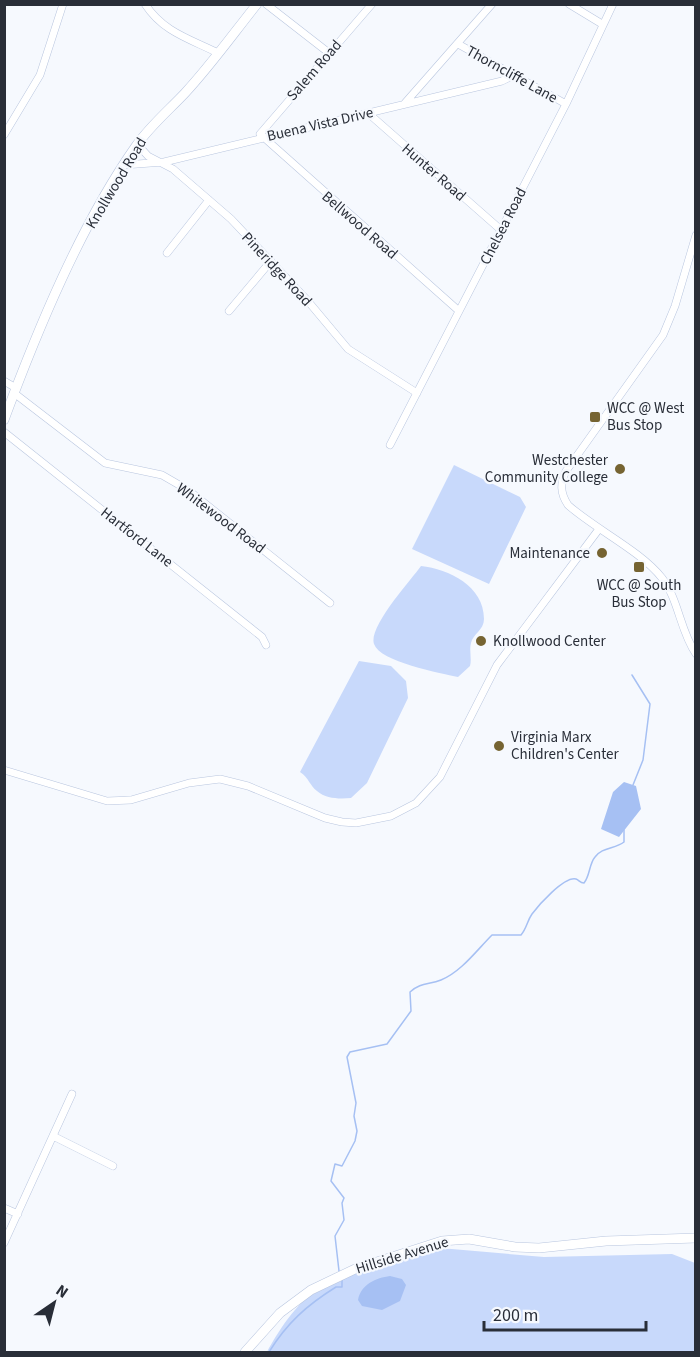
<svg xmlns="http://www.w3.org/2000/svg" width="700" height="1357" font-family="'Source Sans 3',sans-serif">
	<style>
		.green { fill: #c8d9fb }
		.water { fill: #a6c0f3 }
		.lines { fill: none; stroke-linecap: round; stroke-linejoin: round }
		.stream { stroke: #a6c0f3; stroke-width: 1.5 }
		.street-casing { stroke: #b9c6df; stroke-width: 8 }
		.secondary-casing { stroke: #b9c6df; stroke-width: 10 }
		.street { stroke: #fff; stroke-width: 7 }
		.secondary { stroke: #fff; stroke-width: 9 }
		.poi-dot { fill: #766432; stroke: #f6f9fe; stroke-width: 2 }
		.labels { text-anchor: middle; stroke-width: 4.5; stroke-linejoin: round; paint-order: stroke }
		.street-label { font-size: 15px; fill: #292e38; stroke: #f6f9fe }
		.poi-label { font-size: 15px; fill: #292e38; stroke: #f6f9fe; text-anchor: start }
	</style>
	<rect width="100%" height="100%" fill="#f6f9fe"/>
	<path class="green" d="M454,465L520,497L526,507L489,584L412,549Z
		M421,566C449,569 484,586 484,619C484,630 473,634 471,643C469,650 472,659 470,666L458,677C440,673 380,662 374,644C368,627 411,580 421,566Z
		M359,661L391,666L406,681L408,698L367,783L351,798C340,799 326,799 317,791C310,786 309,778 300,772Z
		M440,1248L544,1257L672,1254L695,1263V1352H267C277,1333 297,1302 316,1291C348,1272 404,1259 440,1248Z"/>
	<path class="water" d="M624,782L636,786L641,809L619,837L601,829L613,792Z
		M390,1276L402,1279L406,1285L400,1301L382,1310L362,1306L358,1300C361,1284 376,1278 390,1276Z"/>
	<g class="lines">
		<path class="stream" d="M632,675L650,704L643,760L633,785
			M339,1271L335,1236L344,1220L342,1203L344,1198L331,1181L335,1164L342,1166L355,1141L357,1131L354,1116L356,1103L347,1057L350,1052L387,1044L411,1011L410,992C421,982 429,985 441,980C461,972 477,950 492,935H521C527,928 527,921 532,914C538,906 564,876 576,879C579,880 580,883 584,883C590,876 589,864 595,857C602,847 615,849 624,842V830
			M269,1352C287,1323 307,1305 336,1287H342V1279"/>
		<g class="street-casing">
			<path id="street" d="M145,4C163,32 190,39 218,53
				M266,4L329,53
				M372,4L260,134L459,311
				M569,4L602,24
				M458,44L566,104
				M405,103L492,4
				M368,113L501,230
				M4,135L40,75L63,4
				M137,144L148,156L173,169L231,219L307,300L348,349L417,393
				M124,165L164,162L502,81L514,75
				M696,235L675,306L663,335L566,471C560,483 560,493 568,505C595,529 641,551 662,578C679,600 680,631 696,654
				M167,253L209,200
				M229,311L271,261
				M4,381L16,388
				M14,393L105,463L162,475L188,490L330,603
				M4,432L262,637L266,645
				M390,445L566,104L613,4
				M4,770L107,801L131,800L189,783L220,779L248,786L325,818L342,822L356,823L391,816L416,803L440,777L497,665L599,529
				M53,1136L113,1166
				M4,1208L18,1214
				M4,1243L72,1094"/>
		</g>
		<g class="secondary-casing">
			<path id="secondary" d="M4,420C37,331 81,224 136,146C150,126 169,110 185,93C211,65 233,34 257,4
				M245,1352L280,1313L311,1290L355,1269L442,1241L469,1239L515,1247L539,1248L606,1241L696,1238"/>
		</g>
		<use href="#street" class="street"/>
		<use href="#secondary" class="secondary"/>
	</g>
	<g class="poi-dot">
		<rect x="589" y="411" width="12" height="12" rx="3"/>
		<circle cx="620" cy="469" r="6"/>
		<circle cx="602" cy="553" r="6"/>
		<rect x="633" y="561" width="12" height="12" rx="3"/>
		<circle cx="481" cy="641" r="6"/>
		<circle cx="499" cy="746" r="6"/>
	</g>
	<g class="labels">
		<g class="street-label">
			<text transform="translate(314 70) rotate(-49)" y="5">Salem Road</text>
			<text transform="translate(512 74) rotate(29)" y="5">Thorncliffe Lane</text>
			<text transform="translate(320 124) rotate(-13)" y="5">Buena Vista Drive</text>
			<text transform="translate(434 172) rotate(41)" y="5">Hunter Road</text>
			<text transform="translate(116 183) rotate(-59)" y="5">Knollwood Road</text>
			<text transform="translate(360 225) rotate(41)" y="5">Bellwood Road</text>
			<text transform="translate(503 226) rotate(-63)" y="5">Chelsea Road</text>
			<text transform="translate(277 269) rotate(47)" y="5">Pineridge Road</text>
			<text transform="translate(221 518) rotate(37)" y="5">Whitewood Road</text>
			<text transform="translate(137 537) rotate(38)" y="5">Hartford Lane</text>
			<text transform="translate(402 1255) rotate(-17)" y="5">Hillside Avenue</text>
		</g>
		<g class="poi-label">
			<text x="607" y="413">WCC @ West<tspan x="607" dy="17">Bus Stop</tspan></text>
			<text x="608" y="465" text-anchor="end">Westchester<tspan x="608" dy="17">Community College</tspan></text>
			<text x="590" y="558" text-anchor="end">Maintenance</text>
			<text x="639" y="590" text-anchor="middle">WCC @ South<tspan x="639" dy="17">Bus Stop</tspan></text>
			<text x="493" y="646">Knollwood Center</text>
			<text x="511" y="742">Virginia Marx<tspan x="511" dy="17">Children's Center</tspan></text>
		</g>
	</g>
	<rect width="700" height="1357" fill="none" stroke="#292e38" stroke-width="12"/>
	<g transform="translate(54 1303) rotate(35)" stroke="#f6f9fe" stroke-width="4.5" paint-order="stroke">
	<path d="M0-4.5L10 22L0 15L-10 22Z" fill="#292e38"/>
	<text y="-9" font-size="16" font-weight="bold" text-anchor="middle" fill="#292e38">N</text>
	</g>
	<path d="M484 1321v9h162v-9" fill="none" stroke="#292e38" stroke-width="3"/>
	<text x="493" y="1321" font-size="18" fill="#292e38" stroke="#f6f9fe" stroke-width="4.5" paint-order="stroke">200 m</text>
</svg>
